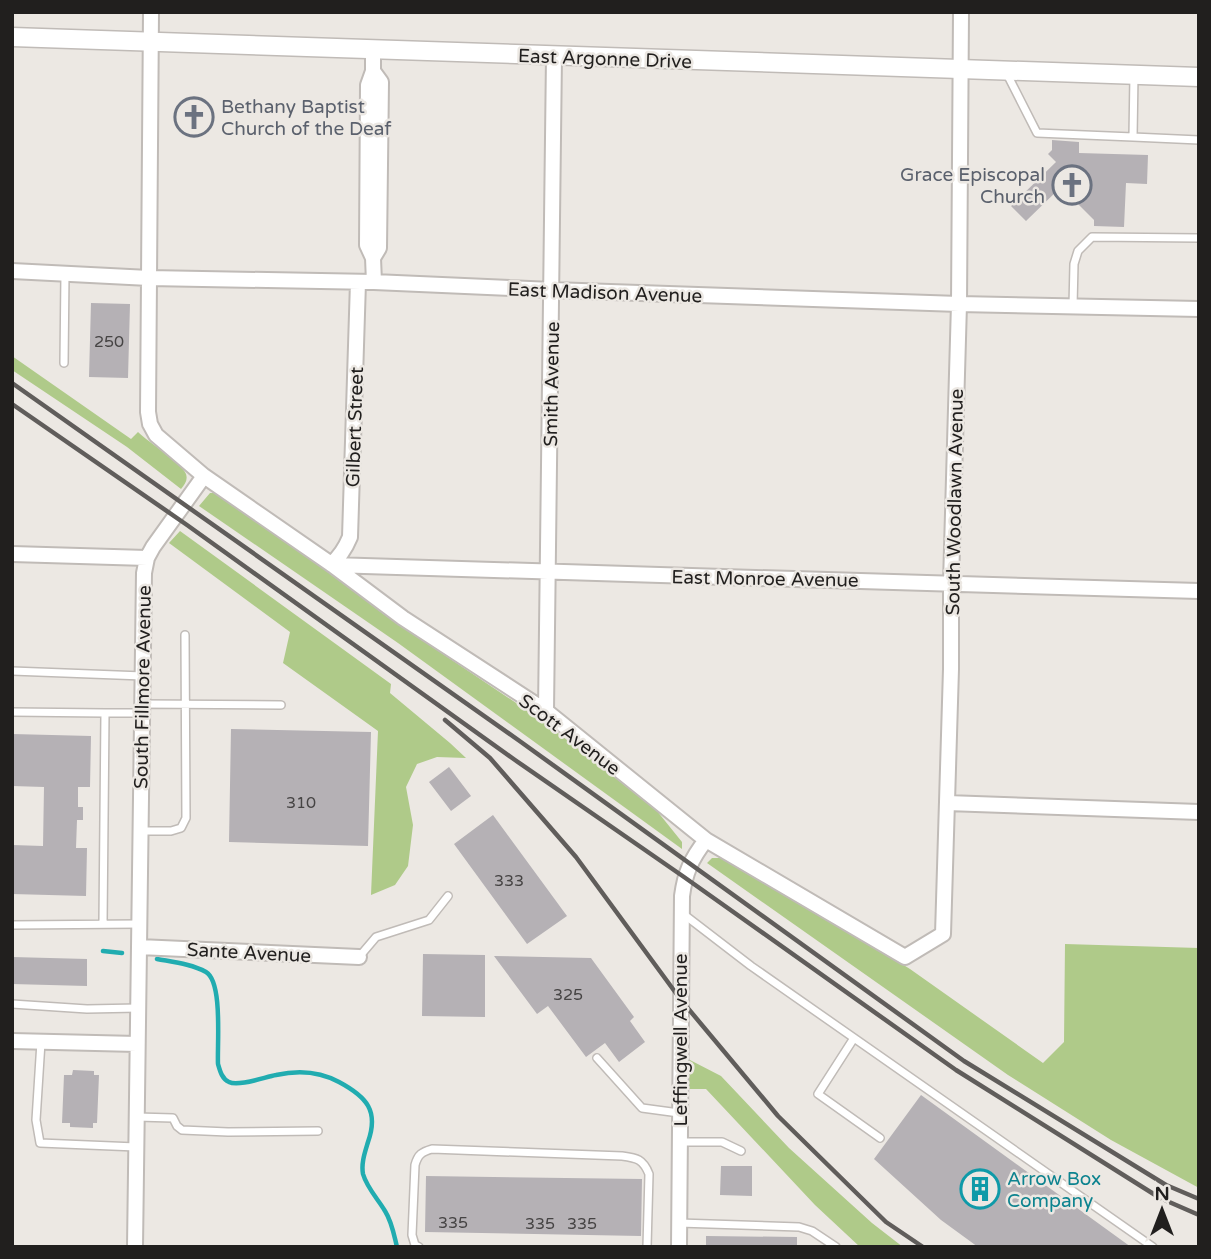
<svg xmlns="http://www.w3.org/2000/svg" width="1211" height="1259" font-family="'Varela Round',sans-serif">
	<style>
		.green { fill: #afca89 }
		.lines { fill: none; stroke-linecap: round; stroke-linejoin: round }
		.stream { stroke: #21acb0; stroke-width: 4.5 }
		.building { fill: #b5b1b5 }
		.service-casing { stroke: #c0bbb7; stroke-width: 10 }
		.minor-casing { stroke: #c0bbb7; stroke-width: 18 }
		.tertiary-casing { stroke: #c0bbb7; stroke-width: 21 }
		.service { stroke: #fff; stroke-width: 7 }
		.minor { stroke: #fff; stroke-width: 14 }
		.tertiary { stroke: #fff; stroke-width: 18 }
		.rail { stroke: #605d5b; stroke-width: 4.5 }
		.labels { text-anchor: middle; stroke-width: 5; stroke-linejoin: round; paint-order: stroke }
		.number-label { font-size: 16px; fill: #464444 }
		.street-label { font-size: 19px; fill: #211f1e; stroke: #ece8e3 }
		.worship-label { font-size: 19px; fill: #5b616d; stroke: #ece8e3; text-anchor: start }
		.culture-label { font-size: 19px; fill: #0d838f; stroke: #ece8e3; text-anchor: start }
	</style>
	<rect width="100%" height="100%" fill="#ece8e3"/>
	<path class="green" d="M12,356L131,439L138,432C148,442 182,463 186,474C188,480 185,484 181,489L127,447L12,370Z
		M210,493H214L226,500L319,564L382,613L537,717L584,753L657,811L682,842V849L398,643L199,506Z
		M180,531L391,684L390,693L450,743L466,758L437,757L417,764L406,787L413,825L408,866L395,885L371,895L378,731L283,663L290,632L169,543Z
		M712,858H722L732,862L824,916L910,969L1043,1063L1064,1042L1065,944L1199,948V1188L1111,1140L1008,1075L707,863Z
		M688,1059L721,1076L789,1148L872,1223L903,1247H860L815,1205L706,1089H687Z"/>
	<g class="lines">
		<path class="stream" d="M103,951L122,953
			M157,959C173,962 192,964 206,972C223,982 217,1045 218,1064C220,1071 222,1079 229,1082C238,1087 265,1077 276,1075C298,1070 319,1071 339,1082C367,1097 379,1111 368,1142C365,1152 361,1163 363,1174C367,1188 378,1199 385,1211C392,1222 394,1235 397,1247"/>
	</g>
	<path class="building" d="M1052,140L1079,142V153L1148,155L1147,184L1126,183L1124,227L1094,226V220L1061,187L1026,221L1011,206L1056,162L1048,154L1052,150Z
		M91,303L130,304L128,378L89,377Z
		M231,729L371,732L368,846L229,842Z
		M12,734L91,736L90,787H78V807H83V820H77L76,848H87L86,896L12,894V845L43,846L44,787L12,786Z
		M449,767L471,796L451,811L429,782Z
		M493,815L567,916L527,944L454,844Z
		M423,954L485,955V1017L422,1016Z
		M494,956L591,958L634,1017L630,1021L645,1042L619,1062L605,1043L586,1057L548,1006L537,1014Z
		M12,957L87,959V986L12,984Z
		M73,1070L94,1071V1075H99L97,1123H93V1128L70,1127V1123H62L64,1075H72Z
		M921,1095L1131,1247H978L941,1220L874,1159Z
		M721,1166H752V1196L720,1195Z
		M426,1176L642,1179L641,1236L425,1232Z
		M706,1236L797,1237V1247H706Z"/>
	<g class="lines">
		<g class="service-casing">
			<path id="service" d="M1006,72L1037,133L1133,137L1134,75
				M1133,137L1199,140
				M1073,306L1074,264L1078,251L1092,237L1199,238
				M64,363L65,274
				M12,671L143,676
				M142,704L281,705
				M12,712L105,713
				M141,831H171L181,828L186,818L185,635
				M682,913L751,966L1153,1247
				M103,924L105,713H142
				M12,925L139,924
				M359,957L376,937L429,920L448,896
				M12,1004L87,1009L138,1008
				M854,1038L818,1094L880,1138
				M41,1042L36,1120L40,1143L136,1147
				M597,1058L642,1108L679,1113
				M137,1117L173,1118L177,1126L182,1130L228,1132L318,1131
				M680,1142H722L741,1151
				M679,1223L799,1227L812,1231L836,1247
				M419,1247L415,1245L412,1235L415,1165C418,1154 422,1152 432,1149L622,1156C637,1158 643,1159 649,1174L647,1247"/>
		</g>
		<g class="minor-casing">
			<path id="minor" d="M151,12L148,412L150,424L156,435L204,476L331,564L403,618L546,711L706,840L905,957L943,934L951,669V583L959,304L961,12
				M373,50V71L368,85L367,245L373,258L374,282
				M373,71L381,82L379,248L373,258
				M12,271L149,278L374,282L552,290L959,304L1199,309
				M12,554L147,558
				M331,564C340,557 345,549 350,537L358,282
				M332,565C621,575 910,582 1199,591
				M546,711L554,56
				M947,803L1199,812
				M139,947L359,957
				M12,1041L137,1044
				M135,1247L144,573L147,558L153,547L204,476
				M679,1247L682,896C685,873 691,859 706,840"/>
		</g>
		<g class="tertiary-casing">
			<path id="tertiary" d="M12,37L1199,77"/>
		</g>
		<use href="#service" class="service"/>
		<use href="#minor" class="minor"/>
		<use href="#tertiary" class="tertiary"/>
		<path class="rail" d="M12,383L521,742L964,1061L1166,1185L1199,1199
			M12,404L187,525L515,760L684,877L956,1070L1160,1198L1199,1215
			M445,720L490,758L576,857L681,1000L778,1116L886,1222L923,1247"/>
	</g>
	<defs>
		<g id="church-ring" transform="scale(2.0125)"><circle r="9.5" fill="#ece8e3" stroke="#6b7280" stroke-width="1.5"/><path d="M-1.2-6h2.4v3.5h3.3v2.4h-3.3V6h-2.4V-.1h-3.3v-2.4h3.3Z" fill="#6b7280"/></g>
		<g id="building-ring" transform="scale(2.0125)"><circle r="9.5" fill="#ece8e3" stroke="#0f9aa8" stroke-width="1.5"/><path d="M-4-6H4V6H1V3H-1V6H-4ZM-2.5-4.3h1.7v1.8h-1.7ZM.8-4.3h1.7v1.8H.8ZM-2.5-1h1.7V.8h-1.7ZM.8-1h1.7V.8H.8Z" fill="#0f9aa8"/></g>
	</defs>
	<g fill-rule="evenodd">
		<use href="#church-ring" x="194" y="117"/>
		<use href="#church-ring" x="1072" y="185"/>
		<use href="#building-ring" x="980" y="1189"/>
	</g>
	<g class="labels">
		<g class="number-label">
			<text x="109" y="347">250</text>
			<text x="301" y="808">310</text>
			<text x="509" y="886">333</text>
			<text x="568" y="1000">325</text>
			<text x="453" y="1228">335</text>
			<text x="540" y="1229">335</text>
			<text x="582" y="1229">335</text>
		</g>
		<g class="street-label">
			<text transform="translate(605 58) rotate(2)" y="7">East Argonne Drive</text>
			<text transform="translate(605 292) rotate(2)" y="7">East Madison Avenue</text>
			<text transform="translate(551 384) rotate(-89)" y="7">Smith Avenue</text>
			<text transform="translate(354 427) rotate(-88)" y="7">Gilbert Street</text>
			<text transform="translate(954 502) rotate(-89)" y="7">South Woodlawn Avenue</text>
			<text transform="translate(765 578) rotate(1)" y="7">East Monroe Avenue</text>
			<text transform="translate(142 687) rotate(-89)" y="7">South Fillmore Avenue</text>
			<text transform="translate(570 734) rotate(37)" y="7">Scott Avenue</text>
			<text transform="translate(249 952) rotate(3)" y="7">Sante Avenue</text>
			<text transform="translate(680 1040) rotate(-90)" y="7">Leffingwell Avenue</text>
		</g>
		<g class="worship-label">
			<text x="221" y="113">Bethany Baptist<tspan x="221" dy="22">Church of the Deaf</tspan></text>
			<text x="1045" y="181" text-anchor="end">Grace Episcopal<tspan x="1045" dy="22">Church</tspan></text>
		</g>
		<g class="culture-label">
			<text x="1007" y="1185">Arrow Box<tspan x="1007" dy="22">Company</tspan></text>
		</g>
	</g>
	<rect width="1211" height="1259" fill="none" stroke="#211f1e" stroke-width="28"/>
	<g transform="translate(1162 1210)" stroke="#ece8e3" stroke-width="5" paint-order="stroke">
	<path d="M0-5L12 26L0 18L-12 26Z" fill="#211f1e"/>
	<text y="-10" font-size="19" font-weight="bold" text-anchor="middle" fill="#211f1e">N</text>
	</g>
</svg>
